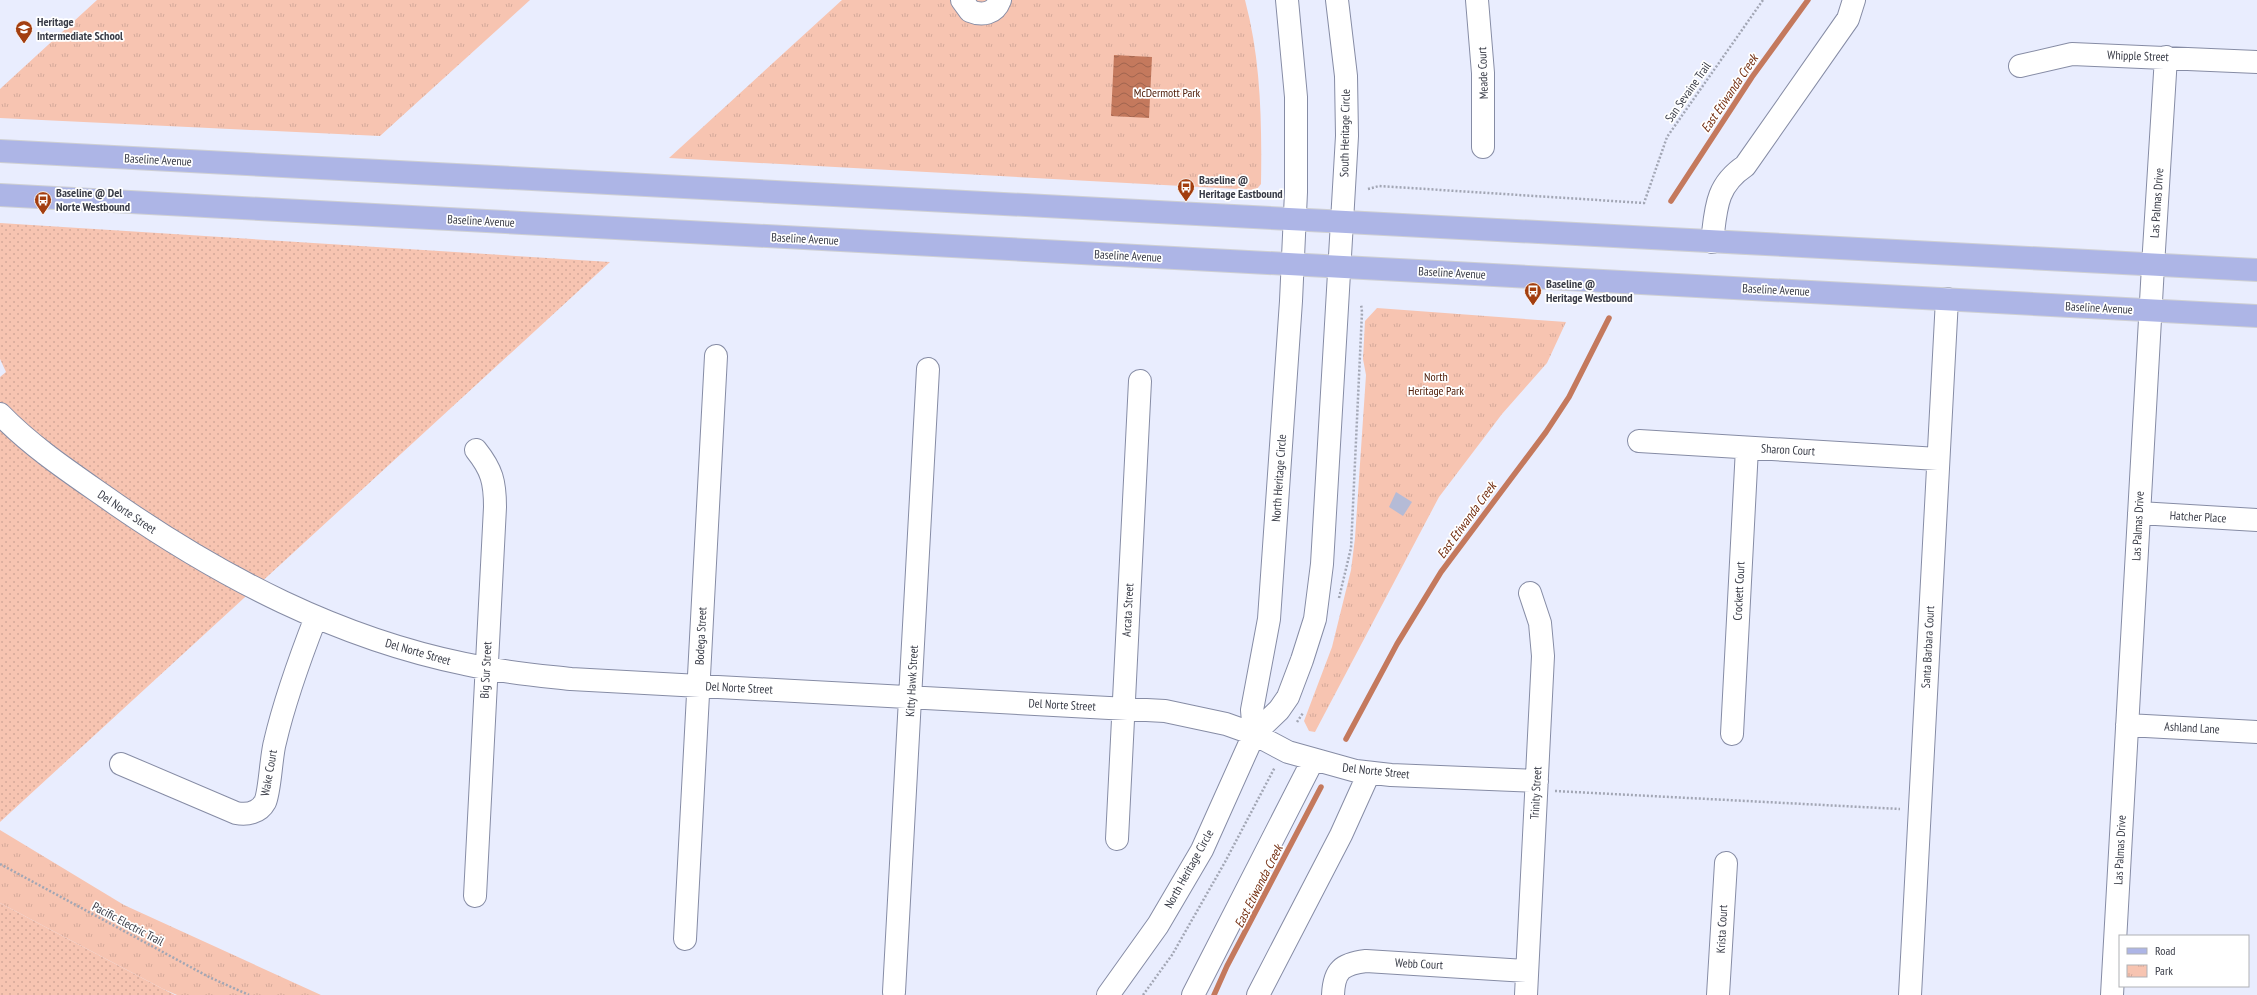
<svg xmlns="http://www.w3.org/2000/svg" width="2257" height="995" font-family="'PT Sans Narrow',sans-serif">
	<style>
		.grass { fill: url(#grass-dots) }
		.park { fill: url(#park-tufts) }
		.water { fill: url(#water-waves) }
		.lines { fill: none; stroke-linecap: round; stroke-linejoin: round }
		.stream { stroke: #c4795d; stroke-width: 5.5 }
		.building { fill: #b5bbd6 }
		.minor-casing { stroke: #868ca5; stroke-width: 24 }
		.major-casing { stroke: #cfd0d3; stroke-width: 24 }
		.path { stroke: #a2a6b4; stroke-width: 2.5; stroke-dasharray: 2 2; stroke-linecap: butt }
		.minor { stroke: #fff; stroke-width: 22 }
		.major { stroke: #adb5e6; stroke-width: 22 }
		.labels { text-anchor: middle; stroke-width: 3.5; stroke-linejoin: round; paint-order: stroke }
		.poi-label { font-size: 12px; font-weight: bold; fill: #393c47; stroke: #fff; text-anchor: start }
		.street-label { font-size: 12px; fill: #393c47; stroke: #fff }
		.park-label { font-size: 12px; fill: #51200c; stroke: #fff }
		.water-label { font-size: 13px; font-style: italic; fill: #732d0f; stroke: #fff }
	</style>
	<defs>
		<pattern id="grass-dots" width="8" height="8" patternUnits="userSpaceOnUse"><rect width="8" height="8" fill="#f7c4b1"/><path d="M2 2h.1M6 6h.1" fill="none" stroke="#d4a99a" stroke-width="1.8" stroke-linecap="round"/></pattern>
		<pattern id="park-tufts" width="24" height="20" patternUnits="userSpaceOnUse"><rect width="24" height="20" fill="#f7c4b1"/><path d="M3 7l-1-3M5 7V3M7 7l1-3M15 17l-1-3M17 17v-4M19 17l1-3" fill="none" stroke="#d4a99a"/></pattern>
		<pattern id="water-waves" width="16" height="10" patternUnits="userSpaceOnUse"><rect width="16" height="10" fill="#c4795d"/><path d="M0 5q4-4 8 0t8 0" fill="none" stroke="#a0644f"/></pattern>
	</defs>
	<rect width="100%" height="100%" fill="#e9edfe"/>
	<path class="grass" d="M0,223L610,262L0,822V377L6,372L0,359Z
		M0,903L163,989L175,995H0Z"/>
	<path class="park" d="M97,0H530L380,136L0,118V89Z
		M842,0H1245C1261,60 1262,122 1261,184L1256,190L669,158Z
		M1377,308L1566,322L1547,363L1502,414L1439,497L1315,732L1309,731L1304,721L1332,647L1351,570L1355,538L1366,375L1363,359L1365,321Z
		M0,830L124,905L321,995H177L163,989L0,903Z"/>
	<path class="water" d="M1114,55L1152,57L1149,118L1111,116Z"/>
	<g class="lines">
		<path class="stream" d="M1671,201L1752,77L1808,0
			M1346,739L1397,644L1441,572L1546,432L1569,397L1609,318
			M1214,995L1227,966L1321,787"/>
	</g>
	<path class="building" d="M1396,492L1412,502L1403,516L1389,507Z"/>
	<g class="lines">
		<g class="minor-casing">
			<path id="minor" d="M962,0L970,11C982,16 995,14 1000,0
				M1477,0L1483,73V147
				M2020,66L2072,54L2257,62
				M1712,242C1716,210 1715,186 1745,166L1848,19L1854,0
				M0,414C35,450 76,476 117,505C223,578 338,638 465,664C500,672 535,675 571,679L1165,711L1226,724L1254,734L1288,752L1356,771L1391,775L1537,781
				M1639,441L1938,459
				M2139,513L2257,520
				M2127,725L2257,732
				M1254,734L1252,710L1269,619L1291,301L1296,192V97L1287,0
				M1732,734L1747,448
				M121,764L236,813C247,815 259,813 265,802C270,792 271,756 275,742C285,699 300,658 316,617
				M1117,839L1140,381
				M475,896L495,507C495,482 492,470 476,450
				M685,939L716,356
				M894,992L928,369
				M1108,995L1158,925L1202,850L1254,734L1279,710L1288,697L1302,660L1315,619L1322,564L1347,136L1346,76L1337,0
				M1193,995L1313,760
				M1258,995L1341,835L1369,773
				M1333,995C1334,970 1342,964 1366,961L1527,971
				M1526,995L1543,656L1540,623L1530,593
				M1718,995L1726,863
				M1910,995L1947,299
				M2112,995L2153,266L2166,57"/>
		</g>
		<g class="major-casing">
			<path id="major" d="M0,151L2257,270
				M0,195L2257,316"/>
		</g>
		<path class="path" d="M1368,189L1379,186L1644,203L1667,137L1763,0
			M1339,598L1351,548L1362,312L1361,304
			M1297,722L1303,713
			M1555,791L1900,809
			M0,864L209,977L249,995
			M1143,995L1172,955L1225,862L1275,767"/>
		<use href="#minor" class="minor"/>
		<use href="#major" class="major"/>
	</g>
	<defs>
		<g id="school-pin" transform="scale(0.9)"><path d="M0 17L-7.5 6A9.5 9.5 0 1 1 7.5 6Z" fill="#a33e0f" stroke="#fff"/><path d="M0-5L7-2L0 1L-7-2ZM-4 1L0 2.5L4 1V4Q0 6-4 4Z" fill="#fff"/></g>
		<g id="bus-pin" transform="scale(0.9)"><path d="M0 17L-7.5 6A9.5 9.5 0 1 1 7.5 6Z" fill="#a33e0f" stroke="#fff"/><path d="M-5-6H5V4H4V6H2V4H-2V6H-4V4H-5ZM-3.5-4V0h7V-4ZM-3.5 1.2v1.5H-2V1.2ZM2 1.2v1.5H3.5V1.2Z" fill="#fff"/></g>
	</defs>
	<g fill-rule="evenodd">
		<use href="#school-pin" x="24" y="29"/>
		<use href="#bus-pin" x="1186" y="187"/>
		<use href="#bus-pin" x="43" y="200"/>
		<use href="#bus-pin" x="1533" y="291"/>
	</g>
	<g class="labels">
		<g class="poi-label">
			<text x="37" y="26">Heritage<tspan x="37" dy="14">Intermediate School</tspan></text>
			<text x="1199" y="184">Baseline @<tspan x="1199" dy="14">Heritage Eastbound</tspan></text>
			<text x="56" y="197">Baseline @ Del<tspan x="56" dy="14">Norte Westbound</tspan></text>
			<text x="1546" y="288">Baseline @<tspan x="1546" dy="14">Heritage Westbound</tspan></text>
		</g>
		<g class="street-label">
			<text transform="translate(2138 56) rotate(2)" y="4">Whipple Street</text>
			<text transform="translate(1483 73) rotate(-92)" y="4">Meade Court</text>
			<text transform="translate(1688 92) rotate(-55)" y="4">San Sevaine Trail</text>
			<text transform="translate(1345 133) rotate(-89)" y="4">South Heritage Circle</text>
			<text transform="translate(158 160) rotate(3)" y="4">Baseline Avenue</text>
			<text transform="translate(2157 203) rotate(-86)" y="4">Las Palmas Drive</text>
			<text transform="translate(481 221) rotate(3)" y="4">Baseline Avenue</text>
			<text transform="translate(805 239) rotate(3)" y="4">Baseline Avenue</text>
			<text transform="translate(1128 256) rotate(3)" y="4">Baseline Avenue</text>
			<text transform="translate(1452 273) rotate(3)" y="4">Baseline Avenue</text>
			<text transform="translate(1776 290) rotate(3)" y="4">Baseline Avenue</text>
			<text transform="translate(2099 308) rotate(3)" y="4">Baseline Avenue</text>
			<text transform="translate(1788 450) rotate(3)" y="4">Sharon Court</text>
			<text transform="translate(1279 478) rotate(-86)" y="4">North Heritage Circle</text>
			<text transform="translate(127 512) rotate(34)" y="4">Del Norte Street</text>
			<text transform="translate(2198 517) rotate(3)" y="4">Hatcher Place</text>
			<text transform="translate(2138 526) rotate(-87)" y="4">Las Palmas Drive</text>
			<text transform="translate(1739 591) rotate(-87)" y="4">Crockett Court</text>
			<text transform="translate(1128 610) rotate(-87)" y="4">Arcata Street</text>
			<text transform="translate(701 636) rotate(-87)" y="4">Bodega Street</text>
			<text transform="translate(1928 647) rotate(-87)" y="4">Santa Barbara Court</text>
			<text transform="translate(418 652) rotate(16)" y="4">Del Norte Street</text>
			<text transform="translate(486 670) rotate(-87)" y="4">Big Sur Street</text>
			<text transform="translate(912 681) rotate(-87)" y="4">Kitty Hawk Street</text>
			<text transform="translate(739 688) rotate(3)" y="4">Del Norte Street</text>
			<text transform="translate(1062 705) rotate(3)" y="4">Del Norte Street</text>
			<text transform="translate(2192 728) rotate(3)" y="4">Ashland Lane</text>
			<text transform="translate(1376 771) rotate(6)" y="4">Del Norte Street</text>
			<text transform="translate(269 773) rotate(-80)" y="4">Wake Court</text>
			<text transform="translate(1536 793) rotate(-87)" y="4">Trinity Street</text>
			<text transform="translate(2120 850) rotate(-87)" y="4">Las Palmas Drive</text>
			<text transform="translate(1189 869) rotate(-61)" y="4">North Heritage Circle</text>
			<text transform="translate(128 924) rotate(28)" y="4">Pacific Electric Trail</text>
			<text transform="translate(1722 929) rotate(-87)" y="4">Krista Court</text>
			<text transform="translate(1419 964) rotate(3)" y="4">Webb Court</text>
		</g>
		<g class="park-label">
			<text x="1167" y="97">McDermott Park</text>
			<text x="1436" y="381">North<tspan x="1436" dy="14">Heritage Park</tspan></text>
		</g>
		<g class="water-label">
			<text transform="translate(1729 93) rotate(-56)" y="5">East Etiwanda Creek</text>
			<text transform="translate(1466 520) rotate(-54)" y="5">East Etiwanda Creek</text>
			<text transform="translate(1258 886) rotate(-63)" y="5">East Etiwanda Creek</text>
		</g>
	</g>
	<rect x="2119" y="935" width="130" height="52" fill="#ffffff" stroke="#b0b1b5"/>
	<rect x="2127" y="948" width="20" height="6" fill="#adb5e6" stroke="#b0b1b5"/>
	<text x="2155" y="955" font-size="12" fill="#393c47">Road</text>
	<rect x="2127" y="965" width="20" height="12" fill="url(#park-tufts)" stroke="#b0b1b5"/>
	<text x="2155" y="975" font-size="12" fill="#393c47">Park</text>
</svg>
